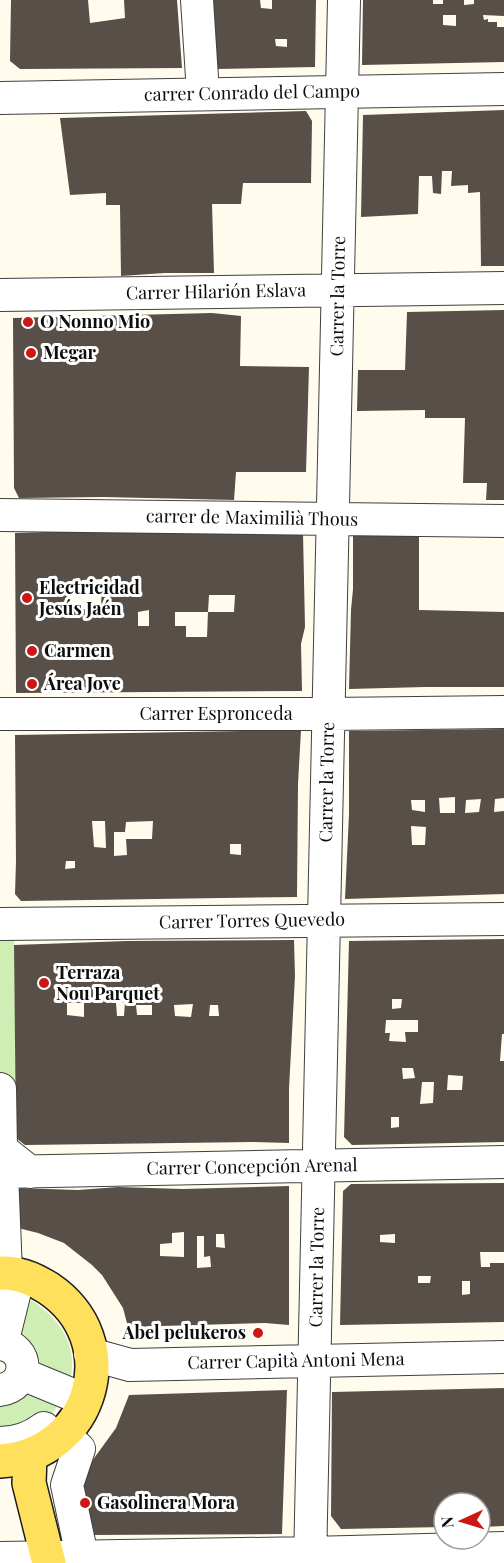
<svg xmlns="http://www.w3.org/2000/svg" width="504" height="1563" font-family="'Playfair Display',serif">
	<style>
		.green { fill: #ceeeb3 }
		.building { fill: #574f48; fill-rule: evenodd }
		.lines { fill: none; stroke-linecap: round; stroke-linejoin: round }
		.minor-casing { stroke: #404040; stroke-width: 34 }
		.major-casing { stroke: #1e1e1e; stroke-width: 36 }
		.minor { stroke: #fff; stroke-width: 32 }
		.major { stroke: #ffe05d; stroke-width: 33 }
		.poi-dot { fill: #cb1817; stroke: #fff; stroke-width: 2 }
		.labels { text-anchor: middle; stroke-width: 6; stroke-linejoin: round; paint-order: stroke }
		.street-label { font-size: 18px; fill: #0d0d0d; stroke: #fff }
		.poi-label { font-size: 18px; font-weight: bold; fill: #0d0d0d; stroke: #fff; text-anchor: start }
	</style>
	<rect width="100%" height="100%" fill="#fffced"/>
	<path class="green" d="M0,940H14L17,1159H0Z
		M21,1295C54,1311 80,1342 70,1381L27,1372L19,1344Z
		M18,1387L61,1400C45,1429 29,1429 0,1440V1395Z"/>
	<path class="building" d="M11,0H88L90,23L125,18L124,0H177L182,68L20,69L10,61Z
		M205,0H260L261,8L272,9V0H316L315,67L217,69ZM275,39H287V47L276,46Z
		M363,0H433V4H443V0H464V5L474,4V0H504V16L483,15L484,20L488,19V22H497V27H504V62L362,65ZM443,15H456V26L443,25Z
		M504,110V266H481L480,192L468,193V185L451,186L452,171H442L441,194L433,193L432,176H419L418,214L361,217L363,115Z
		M306,111L312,121L311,183H243L241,204H212L214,273H165L121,276L120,205H106V193L70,195L60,118Z
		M504,310V500H486L487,483H463L465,418H425V410L357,411L358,370H405L407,312Z
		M212,313L241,316L240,366L309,367L306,472H236L234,500L104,497L19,498L14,488L13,318Z
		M84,531L303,533L305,627L301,644L302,691L16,693L15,533ZM102,579L101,610L72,609L71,593H81L82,580ZM209,595H235L234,612H208L207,637H186V626H175V612H208ZM149,610V626H138V612Z
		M353,534L419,535V610L504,612V687H425L349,689L351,610L353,589Z
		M504,729V798L495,799L494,812L504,811V894L345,899L349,814V731ZM455,797V813H440L439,798ZM481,799L479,812L465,813L466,800ZM411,800H425V812L412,810ZM411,826L426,827L425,845H412Z
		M301,730L298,784L297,897L21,901L15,894L16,861L15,735ZM92,821H105L106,848L94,847ZM153,821L152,839H126L127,855L114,856V832H125L126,822ZM230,844H241V855L230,854ZM66,861H75V868L65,869Z
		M504,939V1034H502L500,1061H504V1142L352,1145L344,1137L349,941ZM392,999H402L401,1008L392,1009ZM386,1020H418V1032H405L406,1042L389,1041L390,1033H385ZM402,1068H413L415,1078L403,1079ZM448,1075L463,1076L462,1090H447ZM422,1082H434L433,1103L420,1104ZM391,1117H399V1127L391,1128Z
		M294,940L295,976L289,1089V1143L253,1142L25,1145L16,1138L14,945L127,941ZM125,1002L124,1016H117L116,1003ZM67,1003H84V1017L67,1015ZM193,1004L191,1017L175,1016L174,1005ZM136,1005H152V1015H137ZM210,1005H218L219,1016H209Z
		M504,1183V1252H480L481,1267H490V1263H504V1322L340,1325L343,1191L351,1184ZM395,1234V1243L380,1242V1235ZM418,1276H431L430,1283H418ZM462,1281H470V1294L462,1295Z
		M289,1186V1325L265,1323L128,1327L123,1308L102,1275L92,1265L64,1243L38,1233L18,1228L16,1188L78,1190L118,1187L183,1189ZM184,1232V1257L160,1256V1244L172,1243V1233ZM216,1234H224L225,1248L216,1247ZM197,1236H204V1257L210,1256L211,1267L197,1268Z
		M504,1388V1526L480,1527V1503H444V1527L341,1529L331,1516L332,1392Z
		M287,1390L282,1534L84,1535L71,1490L116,1428L129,1395Z"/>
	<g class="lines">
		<g class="minor-casing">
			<path id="minor" d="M197,0L203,93
				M0,98L504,89
				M0,295L504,288
				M0,515L504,521
				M0,714H329L504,712
				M0,924L504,919
				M0,1089L1,1149L30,1172
				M0,1172L504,1162
				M2,1172L6,1273
				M0,1344C30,1347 30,1386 0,1390
				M2,1344L16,1287
				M90,1354L130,1365L504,1357
				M22,1374L73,1395
				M64,1435L79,1449L67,1485L82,1556
				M0,1443C17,1443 31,1438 44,1428
				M0,1558L310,1553L504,1548
				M310,1563L344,0"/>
		</g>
		<g class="major-casing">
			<path id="major" d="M0,1273C17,1272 34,1279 48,1288C126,1340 94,1454 0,1461
				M30,1455L29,1483L49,1563"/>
		</g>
		<use href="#minor" class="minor"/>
		<use href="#major" class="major"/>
	</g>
	<g class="poi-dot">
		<circle cx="28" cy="322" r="6"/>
		<circle cx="31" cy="353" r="6"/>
		<circle cx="27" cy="598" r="6"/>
		<circle cx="32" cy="651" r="6"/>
		<circle cx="32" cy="684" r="6"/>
		<circle cx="44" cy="983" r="6"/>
		<circle cx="258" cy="1333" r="6"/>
		<circle cx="85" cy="1503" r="6"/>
	</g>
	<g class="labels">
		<g class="street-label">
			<text transform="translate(252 93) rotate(-1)" y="6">carrer Conrado del Campo</text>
			<text transform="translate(216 292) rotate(-1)" y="6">Carrer Hilarión Eslava</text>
			<text transform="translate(338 296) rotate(-89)" y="6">Carrer la Torre</text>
			<text transform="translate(252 518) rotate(1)" y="6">carrer de Maximilià Thous</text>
			<text x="216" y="720">Carrer Espronceda</text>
			<text transform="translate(327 782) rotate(-89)" y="6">Carrer la Torre</text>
			<text transform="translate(252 921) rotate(-1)" y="6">Carrer Torres Quevedo</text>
			<text transform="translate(252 1167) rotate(-1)" y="6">Carrer Concepción Arenal</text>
			<text transform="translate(317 1267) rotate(-89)" y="6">Carrer la Torre</text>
			<text transform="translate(296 1361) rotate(-1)" y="6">Carrer Capità Antoni Mena</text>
		</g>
		<g class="poi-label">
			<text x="40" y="328">O Nonno Mio</text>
			<text x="43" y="359">Megar</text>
			<text x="39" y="594">Electricidad<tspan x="39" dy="21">Jesús Jaén</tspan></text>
			<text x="44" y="657">Carmen</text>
			<text x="44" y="690">Área Jove</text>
			<text x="56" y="979">Terraza<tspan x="56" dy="21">Nou Parquet</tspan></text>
			<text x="246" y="1339" text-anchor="end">Abel pelukeros</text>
			<text x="97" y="1509">Gasolinera Mora</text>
		</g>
	</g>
	<g transform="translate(462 1521) rotate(266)"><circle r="28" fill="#ffffff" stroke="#9e9e9e" stroke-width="1.5"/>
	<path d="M0-4.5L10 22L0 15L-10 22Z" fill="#cb1817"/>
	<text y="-9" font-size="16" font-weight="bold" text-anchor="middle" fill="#0d0d0d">N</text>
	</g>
</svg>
